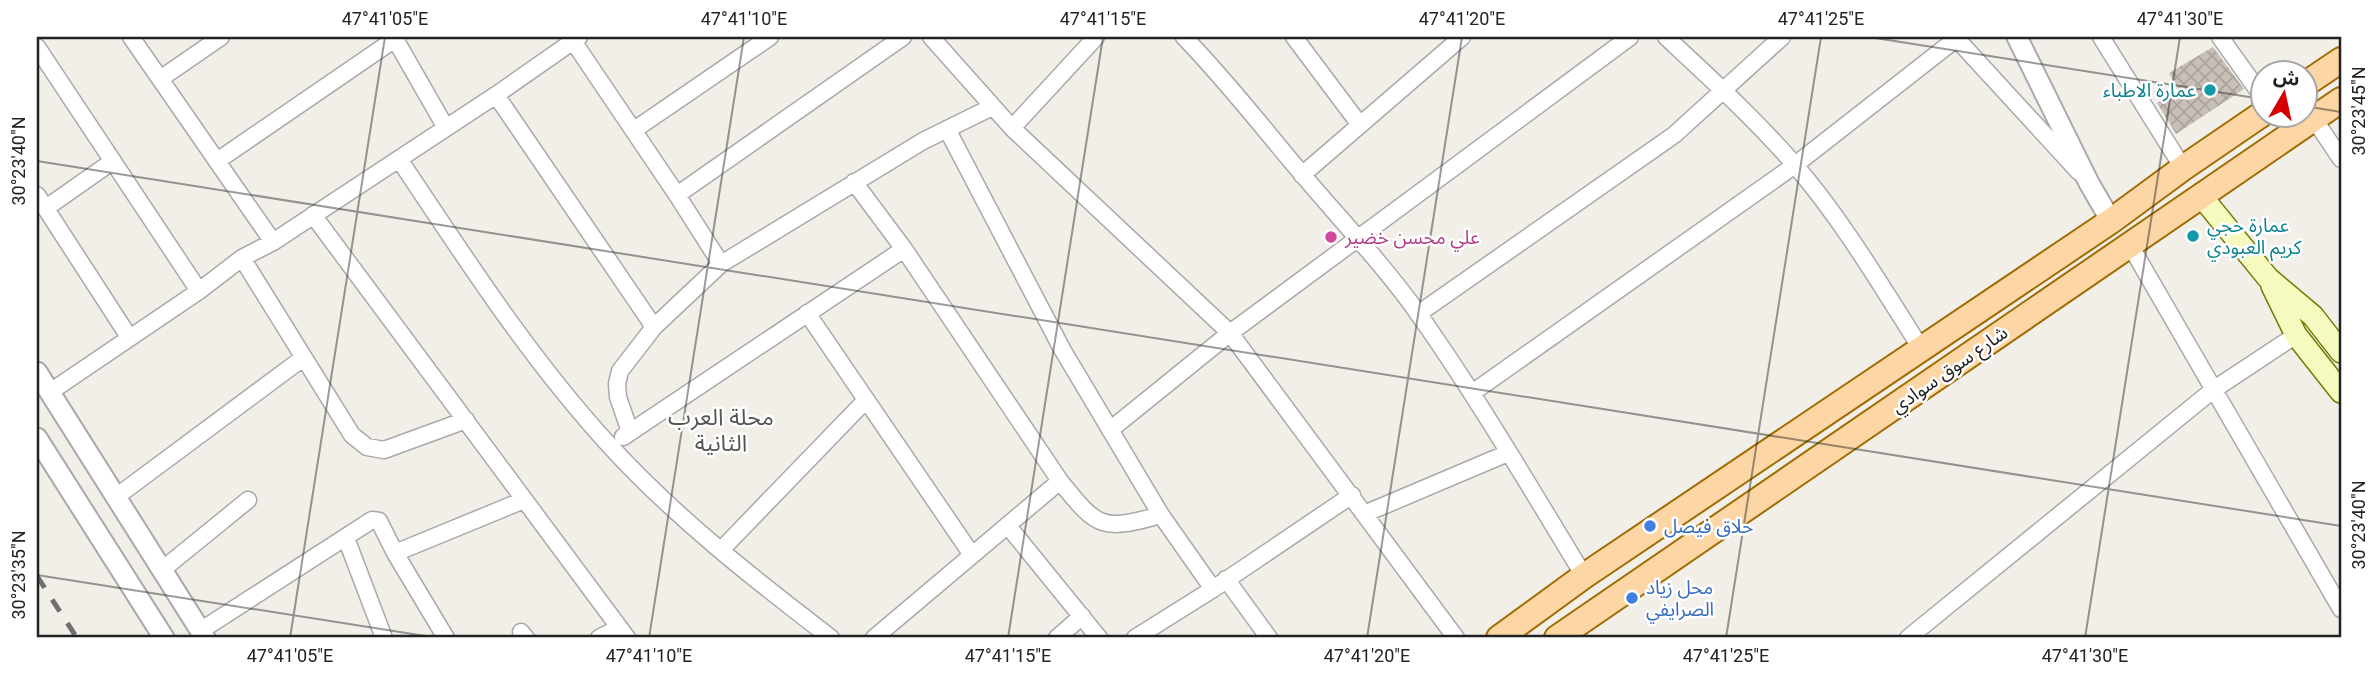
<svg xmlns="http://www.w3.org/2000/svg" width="2378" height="675" font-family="Roboto,'Noto Sans Arabic',sans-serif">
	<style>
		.building { fill: url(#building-cross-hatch) }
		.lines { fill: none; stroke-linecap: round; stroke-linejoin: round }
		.minor-casing { stroke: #a9a9a9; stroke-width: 19 }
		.tertiary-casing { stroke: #a9a9a9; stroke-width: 23 }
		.secondary-casing { stroke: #707d05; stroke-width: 24 }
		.primary-casing { stroke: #a06b00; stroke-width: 28 }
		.minor { stroke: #fff; stroke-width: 16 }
		.tertiary { stroke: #fff; stroke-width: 19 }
		.secondary { stroke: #f7fabf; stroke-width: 21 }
		.primary { stroke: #fcd6a4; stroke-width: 24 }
		.rail { stroke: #707070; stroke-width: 5; stroke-dasharray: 14 14; stroke-linecap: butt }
		.ticks { fill: none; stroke: #222; stroke-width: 2; stroke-opacity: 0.45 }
		.culture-dot { fill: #0f9aa8; stroke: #fff; stroke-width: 2.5 }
		.hotel-dot { fill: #d1479c; stroke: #fff; stroke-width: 2.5 }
		.shop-dot { fill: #3f7fe0; stroke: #fff; stroke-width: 2.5 }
		.labels { text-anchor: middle; stroke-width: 5; stroke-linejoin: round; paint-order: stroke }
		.culture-label { font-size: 19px; fill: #0d838f; stroke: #fff; text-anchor: end }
		.hotel-label { font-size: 19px; fill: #b23c85; stroke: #fff; text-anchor: start }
		.street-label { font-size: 19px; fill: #222; stroke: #fff }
		.shop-label { font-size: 19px; fill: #366cbe; stroke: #fff; text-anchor: start }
		.quarter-label { font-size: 23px; fill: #555; stroke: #fff }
		.neatline { fill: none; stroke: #222; stroke-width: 2.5 }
		.ticks-label { font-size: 18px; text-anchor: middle; fill: #222 }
	</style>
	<defs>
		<pattern id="building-cross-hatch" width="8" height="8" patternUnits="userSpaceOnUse" patternTransform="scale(1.75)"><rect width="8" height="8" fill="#c7bfb8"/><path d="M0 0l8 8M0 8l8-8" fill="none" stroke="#aba49e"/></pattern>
	</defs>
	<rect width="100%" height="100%" fill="#f2efe9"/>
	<path class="building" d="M2213,47L2244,89L2176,134L2157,103L2179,91L2169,73Z"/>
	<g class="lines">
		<g class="minor-casing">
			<path id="minor" d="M131,37L273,242
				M931,37L1012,128L1230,333L1456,638
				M1184,37C1222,76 1256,119 1291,161C1334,213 1381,261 1420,316C1479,400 1531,489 1584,576
				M1294,37L1360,125
				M1666,37C1710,78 1755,119 1795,165C1843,221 1882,287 1922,350
				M1955,37L2079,172
				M2101,37L2183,168
				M2220,37L2262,96
				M395,39L446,128
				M573,41L677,195L721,264
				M37,47L199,291
				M160,79L221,37
				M496,95L654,327
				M2314,119L2341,159
				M1012,128L1096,37
				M947,129L1062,349L1161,515L1213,589
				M634,130L770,37
				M399,159C465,258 530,359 610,446C676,518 754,579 831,638
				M217,161L398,37
				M1302,175L1462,37
				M854,182L904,249L1060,481C1098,529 1102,531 1161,515
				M37,195L129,337
				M677,195L903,37
				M46,208L113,161
				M313,215L627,638
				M2130,245L2341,609
				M242,258L352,435L367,447L384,450L466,420
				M807,313L972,555
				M1418,314L1674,135L1782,37
				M50,392L199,291L242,258L273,242L496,95L579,37
				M1472,393L1795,165L1956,39
				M1110,430L1230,333L1630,37
				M630,432L618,397L617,384L620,371L654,327L721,264L923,141L992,107
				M623,437L904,249
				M116,497L303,358
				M1364,514L1508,453
				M1008,526L1099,638
				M346,538L384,638
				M721,550L866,400
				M395,553L524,500
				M162,570L248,500
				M1226,579L1269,638
				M200,631L372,520L379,521L395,553L446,638
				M521,632L526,638
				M599,638L619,628
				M874,638L1060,481
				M1057,638L1082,616
				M1135,638L1213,589L1352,495
				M1908,638L2213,390L2296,335"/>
		</g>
		<g class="tertiary-casing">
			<path id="tertiary" d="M2017,37L2089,183L2111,221
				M37,372L205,638
				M37,438L164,638"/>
		</g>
		<g class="secondary-casing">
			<path id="secondary" d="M2202,197L2268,278L2313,316L2341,352
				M2272,286L2296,335L2341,392"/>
		</g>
		<g class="primary-casing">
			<path id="primary" d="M2304,85L2341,60
				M1499,638L1584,576L2111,221L2183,168L2262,114
				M1557,638L2341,100"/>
		</g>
		<use href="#minor" class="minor"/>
		<use href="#tertiary" class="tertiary"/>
		<use href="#secondary" class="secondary"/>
		<use href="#primary" class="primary"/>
		<path class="rail" d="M37,576L77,638"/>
	</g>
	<path class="ticks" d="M1869,37L2262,99M2304,106L2341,112M37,161L2341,526M37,575L438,638M290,638L385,37M649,638L744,37M1008,638L1103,37M1367,638L1462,37M1726,638L1821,37M2085,638L2180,37"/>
	<g class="culture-dot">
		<circle cx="2210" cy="90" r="7"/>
		<circle cx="2193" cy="236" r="7"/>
	</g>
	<circle class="hotel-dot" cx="1331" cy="237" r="7"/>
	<g class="shop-dot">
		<circle cx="1650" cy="526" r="7"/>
		<circle cx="1632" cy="598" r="7"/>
	</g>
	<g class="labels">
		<g class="culture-label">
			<text x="2196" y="97">عمارة الاطباء</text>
			<text x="2207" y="232" text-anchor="start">عمارة حجي<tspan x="2207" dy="22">كريم العبودي</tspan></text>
		</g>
		<g class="hotel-label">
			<text x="1345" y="244">علي محسن خضير</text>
		</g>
		<g class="street-label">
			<text transform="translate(1949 369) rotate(-35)" y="7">شارع سوق سوادي</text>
		</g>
		<g class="shop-label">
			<text x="1664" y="533">حلاق فيصل</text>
			<text x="1646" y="594">محل زياد<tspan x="1646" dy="22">الصرايفي</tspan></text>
		</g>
		<g class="quarter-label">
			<text x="721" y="425">محلة العرب<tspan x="721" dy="26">الثانية</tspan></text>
		</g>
	</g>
	<rect width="2378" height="675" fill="none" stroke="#ffffff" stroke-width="77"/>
	<g transform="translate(2284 94) rotate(9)"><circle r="33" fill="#ffffff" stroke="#a7a7a7" stroke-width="2"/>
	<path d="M0-5L12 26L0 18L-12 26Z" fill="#d40000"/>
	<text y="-10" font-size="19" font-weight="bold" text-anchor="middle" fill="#222222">ش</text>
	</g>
	<rect x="38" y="38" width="2302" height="598" class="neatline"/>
	<g class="ticks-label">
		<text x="385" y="25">47°41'05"E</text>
		<text x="744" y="25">47°41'10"E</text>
		<text x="1103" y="25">47°41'15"E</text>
		<text x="1462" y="25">47°41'20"E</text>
		<text x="1821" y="25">47°41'25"E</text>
		<text x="2180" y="25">47°41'30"E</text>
		<text transform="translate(2359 111) rotate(-90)" y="6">30°23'45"N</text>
		<text transform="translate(19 161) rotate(-90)" y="6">30°23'40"N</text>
		<text transform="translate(2359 525) rotate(-90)" y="6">30°23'40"N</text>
		<text transform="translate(19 575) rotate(-90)" y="6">30°23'35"N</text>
		<text x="290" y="662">47°41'05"E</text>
		<text x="649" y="662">47°41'10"E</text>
		<text x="1008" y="662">47°41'15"E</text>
		<text x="1367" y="662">47°41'20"E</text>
		<text x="1726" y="662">47°41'25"E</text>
		<text x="2085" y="662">47°41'30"E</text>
	</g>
</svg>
